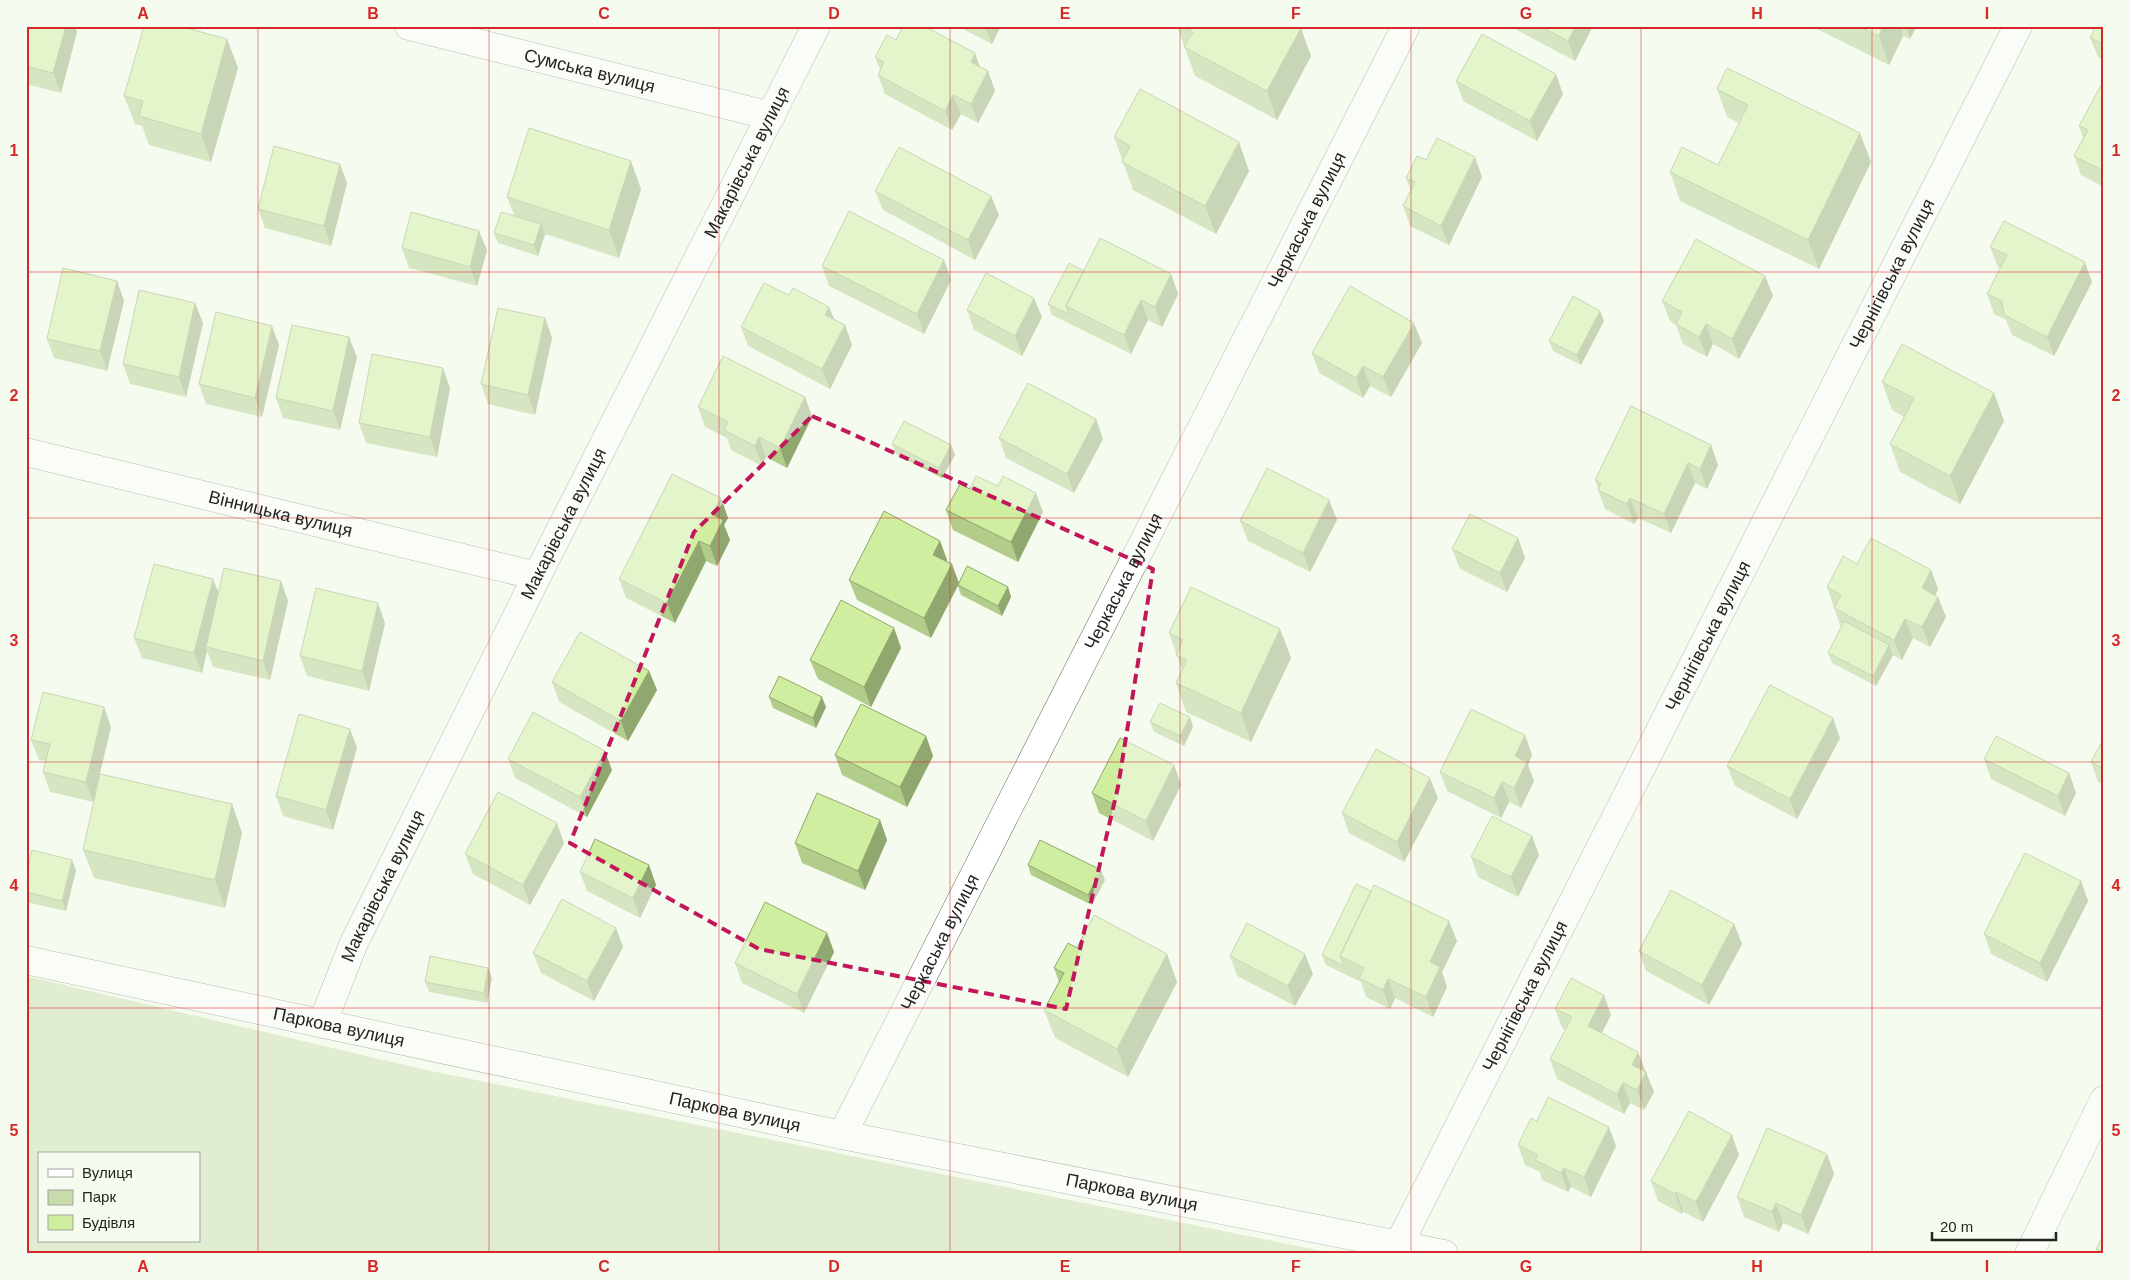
<svg xmlns="http://www.w3.org/2000/svg" width="2130" height="1280" font-family="Arial,sans-serif">
	<style>
		.green { fill: #c7dbab; fill-rule: evenodd }
		.lines { fill: none; stroke-linecap: round; stroke-linejoin: round }
		.minor-casing { stroke: #6c7067; stroke-width: 29 }
		.minor { stroke: #fff; stroke-width: 28 }
		.wall { fill: #b2cd8a }
		.shaded-wall { fill: #91a770 }
		.building { fill: #cfeea0; stroke: #91a770 }
		.marked { fill: none; stroke: #c2185b; stroke-width: 4; stroke-dasharray: 10 6; stroke-linejoin: round }
		.grid { fill: none; stroke: #d62828; stroke-width: 1; stroke-opacity: 0.55 }
		.labels { text-anchor: middle; stroke-width: 4; stroke-linejoin: round; paint-order: stroke }
		.street-label { font-size: 18px; fill: #232521; stroke: #f6fbf0 }
		.neatline { fill: none; stroke: #d62828; stroke-width: 2 }
		.grid-label { font-size: 16px; text-anchor: middle; font-weight: bold; fill: #d62828 }
	</style>
	<rect width="100%" height="100%" fill="#f6fbf0"/>
	<path class="green" d="M26,976L426,1070L1337,1254H26ZM39,1154H199V1241H39Z"/>
	<g class="lines">
		<g class="minor-casing">
			<g id="minor">
				<path id="s1" d="M409,26L771,116"/>
				<path id="s2" d="M26,452L537,576"/>
				<path id="s3" d="M26,960L842,1135L1444,1254"/>
				<path id="s4" d="M322,1024L353,945L537,576L816,26"/>
				<path id="s5" d="M842,1135L1406,26"/>
				<path id="s6" d="M1399,1244L2018,26"/>
				<path d="M2029,1254L2104,1100"/>
			</g>
		</g>
		<use href="#minor" class="minor"/>
	</g>
	<path class="wall" d="M26,26L77,32L61,93L26,84Z
		M957,26H1001L992,44Z
		M1177,26H1298L1311,56L1277,120L1195,76Z
		M1509,26H1593L1575,61Z
		M1811,26H1917L1910,39L1903,36L1889,65Z
		M2104,26V60L2098,57L2090,38Z
		M227,39L238,68L211,162L149,145L142,126L135,124L124,96Z
		M896,40L980,67L988,71L995,91L978,123L961,114L952,130L885,94L878,75L880,70L875,57Z
		M2104,80V187L2081,175L2074,156L2083,138L2079,126Z
		M1456,81L1563,94L1537,141L1463,101Z
		M1717,89L1871,162L1819,269L1680,201L1670,172L1718,165L1739,123L1727,117Z
		M1114,137L1249,171L1216,234L1133,190Z
		M1426,160L1482,177L1449,245L1410,226L1403,206L1411,191L1406,178Z
		M347,183L331,246L265,228L258,209Z
		M641,189L619,258L545,234L538,256L498,243L494,233L514,215L507,197Z
		M875,191L991,196L999,215L975,260L883,210Z
		M1990,247L2092,282L2054,356L2012,335L2006,320L1994,314L1987,294L2001,268L1998,267Z
		M402,248L487,250L477,286L409,268Z
		M944,260L951,280L924,334L829,286L822,266Z
		M1084,271L1171,274L1178,294L1162,327L1148,320L1131,354L1052,315L1048,304Z
		M1765,276L1773,296L1739,359L1713,344L1707,357L1683,344L1676,325L1670,321L1662,301Z
		M117,281L124,301L107,371L54,358L47,339Z
		M789,295L829,307L834,319L845,325L852,345L830,389L748,346L741,327Z
		M195,303L203,323L186,397L130,384L123,364Z
		M967,310L1042,317L1022,356L974,330Z
		M1600,311L1604,321L1581,365L1553,351L1549,341Z
		M545,318L552,338L535,415L488,404L481,384Z
		M1422,343L1391,397L1370,386L1363,398L1319,373L1312,353Z
		M279,345L262,417L206,404L199,384Z
		M357,357L340,430L283,418L276,398Z
		M1882,382L1994,393L2004,421L1960,504L1900,472L1890,444L1904,417L1892,410Z
		M450,388L437,457L366,443L359,423Z
		M805,397L812,417L787,468L766,457L762,466L731,450L727,438L705,427L698,407Z
		M999,438L1103,439L1074,493L1006,458Z
		M892,444L951,445L955,455L942,478L896,454Z
		M1711,445L1718,465L1707,489L1695,483L1671,533L1638,518L1634,524L1605,509L1598,490V488L1595,480Z
		M970,489L1043,512L1018,562L953,530L946,510Z
		M721,498L728,518L724,525L730,540L717,566L706,561L675,623L626,598L619,579Z
		M1329,500L1337,520L1310,572L1248,541L1240,521Z
		M1518,538L1525,558L1507,592L1460,569L1452,549Z
		M940,541L947,560V561L959,583L1008,587L1011,597L1002,616L961,595L958,586L931,638L857,600L849,580Z
		M1857,564L1931,570L1938,589L1935,595L1938,597L1946,617L1930,647L1913,638L1902,660L1893,655L1876,686L1832,663L1828,653L1841,628L1827,587Z
		M281,581L288,601L270,680L213,667L207,651L202,673L142,658L134,638L219,593Z
		M385,623L369,691L307,676L300,656Z
		M894,628L901,648L871,707L818,679L810,660Z
		M1280,629L1291,658L1251,742L1186,712L1176,683L1182,670L1169,633Z
		M649,671L657,690L628,741L559,702L552,682Z
		M769,697L826,707L816,728L773,708Z
		M1150,722L1193,727L1184,746L1154,732Z
		M111,727L93,802L50,792L43,772L46,761L39,760L31,740Z
		M350,729L357,748L333,830L283,816L276,796Z
		M1525,735L1532,755L1528,765L1534,781L1521,808L1509,802L1501,818L1447,791L1440,772Z
		M926,736L933,756L907,807L842,775L835,755Z
		M1840,738L1797,819L1735,786L1727,766Z
		M2104,738V785L2098,782L2091,762Z
		M508,759L612,770L587,817L515,778Z
		M1984,759L2069,773L2076,793L2065,816L1991,779Z
		M1174,765L1181,785L1153,841L1099,813L1092,793Z
		M1438,798L1404,862L1349,833L1342,813Z
		M232,804L242,833L225,908L94,878L83,850Z
		M880,820L887,840L865,890L802,863L795,843Z
		M1532,836L1539,855L1518,897L1478,877L1471,857Z
		M564,843L530,905L473,874L465,854Z
		M649,865L656,885L640,918L587,891L580,872Z
		M1028,865L1105,880L1092,905L1031,875Z
		M76,870L66,911L26,902V875Z
		M2081,881L2088,901L2047,982L1991,954L1984,934Z
		M1734,924L1742,944L1709,1005L1646,971L1639,951Z
		M616,928L623,947L594,1001L541,973L533,953Z
		M827,933L834,952L804,1013L742,983L735,963Z
		M1457,941L1442,972L1447,987L1433,1017L1395,998L1390,1009L1366,997L1361,982L1326,965L1322,955Z
		M1077,948L1167,954L1177,982L1128,1077L1055,1038L1044,1010L1059,982L1054,968Z
		M1230,956L1313,974L1295,1006L1237,976Z
		M492,978L487,1003L429,992L425,982Z
		M1555,1009L1611,1015L1602,1033L1646,1072L1654,1092L1644,1110L1630,1103L1624,1114L1557,1079L1550,1059L1565,1030L1562,1028Z
		M1537,1121L1616,1146L1591,1197L1571,1187L1568,1192L1542,1180L1540,1172L1525,1165L1518,1145Z
		M1827,1154L1834,1174L1808,1234L1783,1223L1779,1232L1744,1217L1737,1197Z
		M1739,1155L1703,1222L1683,1212L1682,1214L1658,1201L1651,1181Z
		M2104,1234V1254H2098L2096,1249Z"/>
	<path class="shaded-wall" d="M66,26H75L77,32L61,93L53,73Z
		M985,26H1001L992,44Z
		M1576,26H1593L1575,61L1568,41Z
		M1883,26H1900L1903,36L1889,65L1879,36Z
		M1906,26H1917L1910,39Z
		M1301,28L1311,56L1277,120L1267,91Z
		M227,39L238,68L211,162L201,134Z
		M975,53L982,73L971,62Z
		M988,71L995,91L978,123L971,104Z
		M1556,74L1563,94L1537,141L1530,121Z
		M953,95L961,114L952,130L945,111Z
		M1860,133L1871,162L1819,269L1808,240Z
		M1239,142L1249,171L1216,234L1205,206Z
		M1475,157L1482,177L1449,245L1441,226Z
		M631,161L641,189L619,258L609,230Z
		M340,164L347,183L331,246L324,226Z
		M991,196L999,215L975,260L968,240Z
		M541,224L545,234L538,256L534,245Z
		M479,231L487,250L477,286L470,267Z
		M944,260L951,280L924,334L917,314Z
		M2085,262L2092,282L2054,356L2047,337Z
		M1171,274L1178,294L1162,327L1155,307Z
		M1765,276L1773,296L1739,359L1732,339Z
		M117,281L124,301L107,371L100,351Z
		M1034,298L1042,317L1022,356L1015,336Z
		M1141,300L1148,320L1131,354L1124,335Z
		M195,303L203,323L186,397L179,377Z
		M829,307L837,327L825,315Z
		M1600,311L1604,321L1581,365L1577,355Z
		M545,318L552,338L535,415L528,395Z
		M1414,323L1422,343L1391,397L1383,377Z
		M1706,324L1713,344L1707,357L1699,337Z
		M845,325L852,345L830,389L822,369Z
		M272,326L279,345L262,417L255,398Z
		M349,337L357,357L340,430L333,411Z
		M1363,366L1370,386L1363,398L1356,378Z
		M443,368L450,388L437,457L430,437Z
		M1994,393L2004,421L1960,504L1950,476Z
		M805,397L812,417L787,468L780,448Z
		M1096,419L1103,439L1074,493L1067,474Z
		M759,437L766,457L762,466L755,446Z
		M951,445L955,455L942,478L939,468Z
		M1711,445L1718,465L1707,489L1700,469Z
		M1688,463L1695,483L1671,533L1664,514Z
		M1036,493L1043,512L1018,562L1011,542Z
		M721,498L728,518L724,525L730,540L717,566L710,546L712,514Z
		M1630,498L1638,518L1634,524L1627,504Z
		M1329,500L1337,520L1310,572L1303,553Z
		M1518,538L1525,558L1507,592L1500,573Z
		M699,541L706,561L675,623L667,603Z
		M940,541L947,560L941,574L933,555Z
		M952,564L959,583L931,638L924,618Z
		M1931,570L1938,589L1929,608L1922,588Z
		M213,579L221,599L206,647L207,651L202,673L194,653Z
		M281,581L288,601L270,680L263,661Z
		M1008,587L1011,597L1002,616L998,606Z
		M1938,597L1946,617L1930,647L1922,627Z
		M378,603L385,623L369,691L362,671Z
		M1905,619L1913,638L1902,660L1894,640Z
		M894,628L901,648L871,707L864,687Z
		M1280,629L1291,658L1251,742L1241,713Z
		M1889,645L1893,655L1876,686L1873,676Z
		M649,671L657,690L628,741L621,721Z
		M822,697L826,707L816,728L813,718Z
		M104,707L111,727L93,802L86,782Z
		M1190,717L1193,727L1184,746L1180,736Z
		M1833,718L1840,738L1797,819L1790,799Z
		M350,729L357,748L333,830L326,810Z
		M1525,735L1532,755L1528,765L1534,781L1521,808L1514,788L1515,756Z
		M926,736L933,756L907,807L900,787Z
		M605,751L612,770L587,817L580,797Z
		M1174,765L1181,785L1153,841L1146,821Z
		M2069,773L2076,793L2065,816L2058,796Z
		M1430,778L1438,798L1404,862L1397,842Z
		M1502,782L1509,802L1501,818L1494,798Z
		M232,804L242,833L225,908L215,880Z
		M880,820L887,840L865,890L858,871Z
		M557,823L564,843L530,905L523,885Z
		M1532,836L1539,855L1518,897L1511,877Z
		M72,860L76,870L66,911L62,901Z
		M649,865L656,885L640,918L633,898Z
		M1101,870L1105,880L1092,905L1088,895Z
		M2081,881L2088,901L2047,982L2040,963Z
		M1449,921L1457,941L1442,972L1447,987L1433,1017L1426,997L1430,962Z
		M1734,924L1742,944L1709,1005L1702,985Z
		M616,928L623,947L594,1001L587,981Z
		M827,933L834,952L804,1013L797,994Z
		M1167,954L1177,982L1128,1077L1117,1049Z
		M1305,954L1313,974L1295,1006L1288,986Z
		M488,968L492,978L487,1003L484,993Z
		M1388,979L1395,998L1390,1009L1383,990Z
		M1604,995L1611,1015L1595,1046L1588,1026Z
		M1638,1052L1646,1072L1632,1065Z
		M1646,1072L1654,1092L1644,1110L1637,1090Z
		M1623,1083L1630,1103L1624,1114L1617,1094Z
		M1609,1127L1616,1146L1591,1197L1584,1177Z
		M1732,1135L1739,1155L1703,1222L1696,1202Z
		M1827,1154L1834,1174L1808,1234L1801,1215Z
		M1564,1168L1571,1187L1568,1192L1561,1173Z
		M1676,1192L1683,1212L1682,1214L1675,1194Z
		M1776,1203L1783,1223L1779,1232L1772,1212Z"/>
	<path class="building" d="M26,26H66L53,73L26,66Z
		M144,26H179L227,39L201,134L139,116L143,101L124,96Z
		M903,26H924L975,53L971,62L988,71L971,104L953,95L945,111L878,75L884,62L875,57L887,35L896,40Z
		M1182,26H1298L1301,28L1267,91L1184,47L1193,32Z
		M1540,26H1576L1568,41Z
		M1858,26H1883L1879,36Z
		M2096,26H2104V44L2090,38Z
		M1482,34L1556,74L1530,121L1456,81Z
		M1727,68L1860,133L1808,240L1670,172L1682,147L1718,165L1748,105L1717,89Z
		M2104,80V171L2074,156L2088,130L2079,126Z
		M1140,89L1239,142L1205,206L1122,162L1130,146L1114,137Z
		M529,128L631,161L609,230L507,197Z
		M1437,138L1475,157L1441,226L1403,206L1415,182L1406,178L1417,156L1426,160Z
		M274,146L340,164L324,226L258,209Z
		M899,147L991,196L968,240L875,191Z
		M849,211L944,260L917,314L822,266Z
		M411,212L479,231L470,267L402,248Z
		M501,212L541,224L534,245L494,233Z
		M2004,221L2085,262L2047,337L2004,315L2002,301L1987,294L2007,255L1990,247Z
		M1100,238L1171,274L1155,307L1141,300L1124,335L1066,306Z
		M1696,239L1765,276L1732,339L1706,324L1699,337L1676,324L1682,312L1662,301Z
		M1069,263L1084,271L1066,306L1070,315L1048,304Z
		M63,268L117,281L100,351L47,339Z
		M986,273L1034,298L1015,336L967,310Z
		M764,283L789,295L793,288L829,307L825,315L845,325L822,369L741,327Z
		M1350,286L1414,323L1383,377L1363,366L1356,378L1312,353Z
		M139,290L195,303L179,377L123,364Z
		M1573,296L1600,311L1577,355L1549,341Z
		M498,308L545,318L528,395L481,384Z
		M216,312L272,326L255,398L199,384Z
		M292,325L349,337L333,411L276,398Z
		M1902,344L1994,393L1950,476L1890,444L1914,398L1882,382Z
		M372,354L443,368L430,437L359,423Z
		M723,356L805,397L780,448L759,437L755,446L724,430L728,422L698,407Z
		M1028,383L1096,419L1067,474L999,438Z
		M1631,406L1711,445L1700,469L1688,463L1664,514L1630,498L1627,504L1598,490L1601,483L1595,480Z
		M904,421L951,445L939,468L892,444Z
		M1267,468L1329,500L1303,553L1240,521Z
		M672,474L721,498L712,514L723,520L710,546L699,541L667,603L619,579Z
		M976,476L998,486L1003,476L1036,493L1011,542L946,510L960,484L970,489Z
		M884,511L940,541L933,555L952,564L924,618L849,580Z
		M1470,514L1518,538L1500,573L1452,549Z
		M1871,538L1931,570L1922,588L1938,597L1922,627L1905,619L1894,640L1834,608L1841,595L1827,587L1843,556L1857,564Z
		M154,564L213,579L194,653L134,638Z
		M967,566L1008,587L998,606L958,585Z
		M224,568L281,581L263,661L206,647Z
		M1191,587L1280,629L1241,713L1176,683L1187,660L1176,655L1183,640L1169,633Z
		M316,588L378,603L362,671L300,656Z
		M841,600L894,628L864,687L810,660Z
		M1844,621L1889,645L1873,676L1828,653Z
		M580,632L649,671L621,721L552,682Z
		M779,676L822,697L813,718L769,697Z
		M1770,685L1833,718L1790,799L1727,766Z
		M43,692L104,707L86,782L43,772L50,744L31,740Z
		M1160,703L1190,717L1180,736L1150,722Z
		M861,704L926,736L900,787L835,755Z
		M1471,709L1525,735L1515,756L1527,762L1514,788L1502,782L1494,798L1440,772Z
		M533,712L605,751L580,797L508,759Z
		M299,714L350,729L326,810L276,796Z
		M1996,736L2069,773L2058,796L1984,759Z
		M1120,738L1174,765L1146,821L1092,793Z
		M2104,738V769L2091,762Z
		M1376,749L1430,778L1397,842L1342,813Z
		M100,774L232,804L215,880L83,850Z
		M498,792L557,823L523,885L465,854Z
		M817,793L880,820L858,871L795,843Z
		M1492,816L1532,836L1511,877L1471,857Z
		M595,839L649,865L633,898L580,872Z
		M1040,840L1101,870L1088,895L1028,865Z
		M32,850L72,860L62,901L26,892V875Z
		M2025,853L2081,881L2040,963L1984,934Z
		M1356,884L1371,891L1340,956L1344,966L1322,955Z
		M1374,885L1449,921L1430,962L1440,967L1426,997L1388,979L1383,990L1359,978L1364,968L1340,956Z
		M1671,890L1734,924L1702,985L1639,951Z
		M562,899L616,928L587,981L533,953Z
		M765,902L827,933L797,994L735,963Z
		M1094,915L1167,954L1117,1049L1044,1010L1064,973L1054,968L1068,943L1077,948Z
		M1247,923L1305,954L1288,986L1230,956Z
		M430,956L488,968L484,993L425,982Z
		M1571,978L1604,995L1588,1026L1638,1052L1632,1065L1646,1072L1637,1090L1623,1083L1617,1094L1550,1059L1572,1017L1555,1009Z
		M1548,1097L1609,1127L1584,1177L1564,1168L1561,1173L1535,1160L1538,1155L1518,1145L1531,1118L1537,1121Z
		M1689,1111L1732,1135L1696,1202L1676,1192L1675,1194L1651,1181Z
		M1767,1128L1827,1154L1801,1215L1776,1203L1772,1212L1737,1197Z
		M2104,1234V1253L2096,1249Z"/>
	<path d="M0 0H2130V1280H0ZM812,416L1153,569L1118,787L1066,1009L759,949L570,843L694,532Z" fill="#f6fbf0" fill-opacity=".55" fill-rule="evenodd"/>
	<path class="marked" d="M812,416L1153,569L1118,787L1066,1009L759,949L570,843L694,532Z"/>
	<path class="grid" d="M258,26V1254M489,26V1254M719,26V1254M950,26V1254M1180,26V1254M1411,26V1254M1641,26V1254M1872,26V1254M26,272H2104M26,518H2104M26,762H2104M26,1008H2104"/>
	<g class="labels">
		<g class="street-label">
			<text dy="6" stroke="none"><textPath href="#s1" startOffset="186">Сумська вулиця</textPath></text>
			<text dy="6" stroke="none"><textPath href="#s4" startOffset="961">Макарівська вулиця</textPath></text>
			<text dy="6" stroke="none"><textPath href="#s5" startOffset="1026">Черкаська вулиця</textPath></text>
			<text dy="6" stroke="none"><textPath href="#s6" startOffset="1088">Чернігівська вулиця</textPath></text>
			<text dy="6" stroke="none"><textPath href="#s2" startOffset="262">Вінницька вулиця</textPath></text>
			<text dy="6" stroke="none"><textPath href="#s4" startOffset="556">Макарівська вулиця</textPath></text>
			<text dy="6" stroke="none"><textPath href="#s5" startOffset="621">Черкаська вулиця</textPath></text>
			<text dy="6" stroke="none"><textPath href="#s6" startOffset="682">Чернігівська вулиця</textPath></text>
			<text dy="6" stroke="none"><textPath href="#s4" startOffset="151">Макарівська вулиця</textPath></text>
			<text dy="6" stroke="none"><textPath href="#s5" startOffset="216">Черкаська вулиця</textPath></text>
			<text dy="6" stroke="none"><textPath href="#s6" startOffset="278">Чернігівська вулиця</textPath></text>
			<text dy="6" stroke="none"><textPath href="#s3" startOffset="320">Паркова вулиця</textPath></text>
			<text dy="6" stroke="none"><textPath href="#s3" startOffset="725">Паркова вулиця</textPath></text>
			<text dy="6" stroke="none"><textPath href="#s3" startOffset="1130">Паркова вулиця</textPath></text>
		</g>
	</g>
	<rect width="2130" height="1280" fill="none" stroke="#f6fbf0" stroke-width="55"/>
	<rect x="38" y="1152" width="162" height="90" fill="#f6fbf0" stroke="#a2a59d"/>
	<rect x="48" y="1169" width="25" height="8" fill="#ffffff" stroke="#a2a59d"/>
	<text x="82" y="1178" font-size="15" fill="#232521">Вулиця</text>
	<rect x="48" y="1190" width="25" height="15" fill="#c7dbab" stroke="#a2a59d"/>
	<text x="82" y="1202" font-size="15" fill="#232521">Парк</text>
	<rect x="48" y="1215" width="25" height="15" fill="#cfeea0" stroke="#a2a59d"/>
	<text x="82" y="1228" font-size="15" fill="#232521">Будівля</text>
	<path d="M1932 1232v8h124v-8" fill="none" stroke="#232521" stroke-width="2.5"/>
	<text x="1940" y="1232" font-size="15" fill="#232521" stroke="#f6fbf0" stroke-width="4" paint-order="stroke">20 m</text>
	<rect x="28" y="28" width="2074" height="1224" class="neatline"/>
	<g class="grid-label">
		<text x="143" y="19">A</text>
		<text x="373" y="19">B</text>
		<text x="604" y="19">C</text>
		<text x="834" y="19">D</text>
		<text x="1065" y="19">E</text>
		<text x="1296" y="19">F</text>
		<text x="1526" y="19">G</text>
		<text x="1757" y="19">H</text>
		<text x="1987" y="19">I</text>
		<text x="14" y="156">1</text>
		<text x="2116" y="156">1</text>
		<text x="14" y="401">2</text>
		<text x="2116" y="401">2</text>
		<text x="14" y="646">3</text>
		<text x="2116" y="646">3</text>
		<text x="14" y="891">4</text>
		<text x="2116" y="891">4</text>
		<text x="14" y="1136">5</text>
		<text x="2116" y="1136">5</text>
		<text x="143" y="1272">A</text>
		<text x="373" y="1272">B</text>
		<text x="604" y="1272">C</text>
		<text x="834" y="1272">D</text>
		<text x="1065" y="1272">E</text>
		<text x="1296" y="1272">F</text>
		<text x="1526" y="1272">G</text>
		<text x="1757" y="1272">H</text>
		<text x="1987" y="1272">I</text>
	</g>
</svg>
